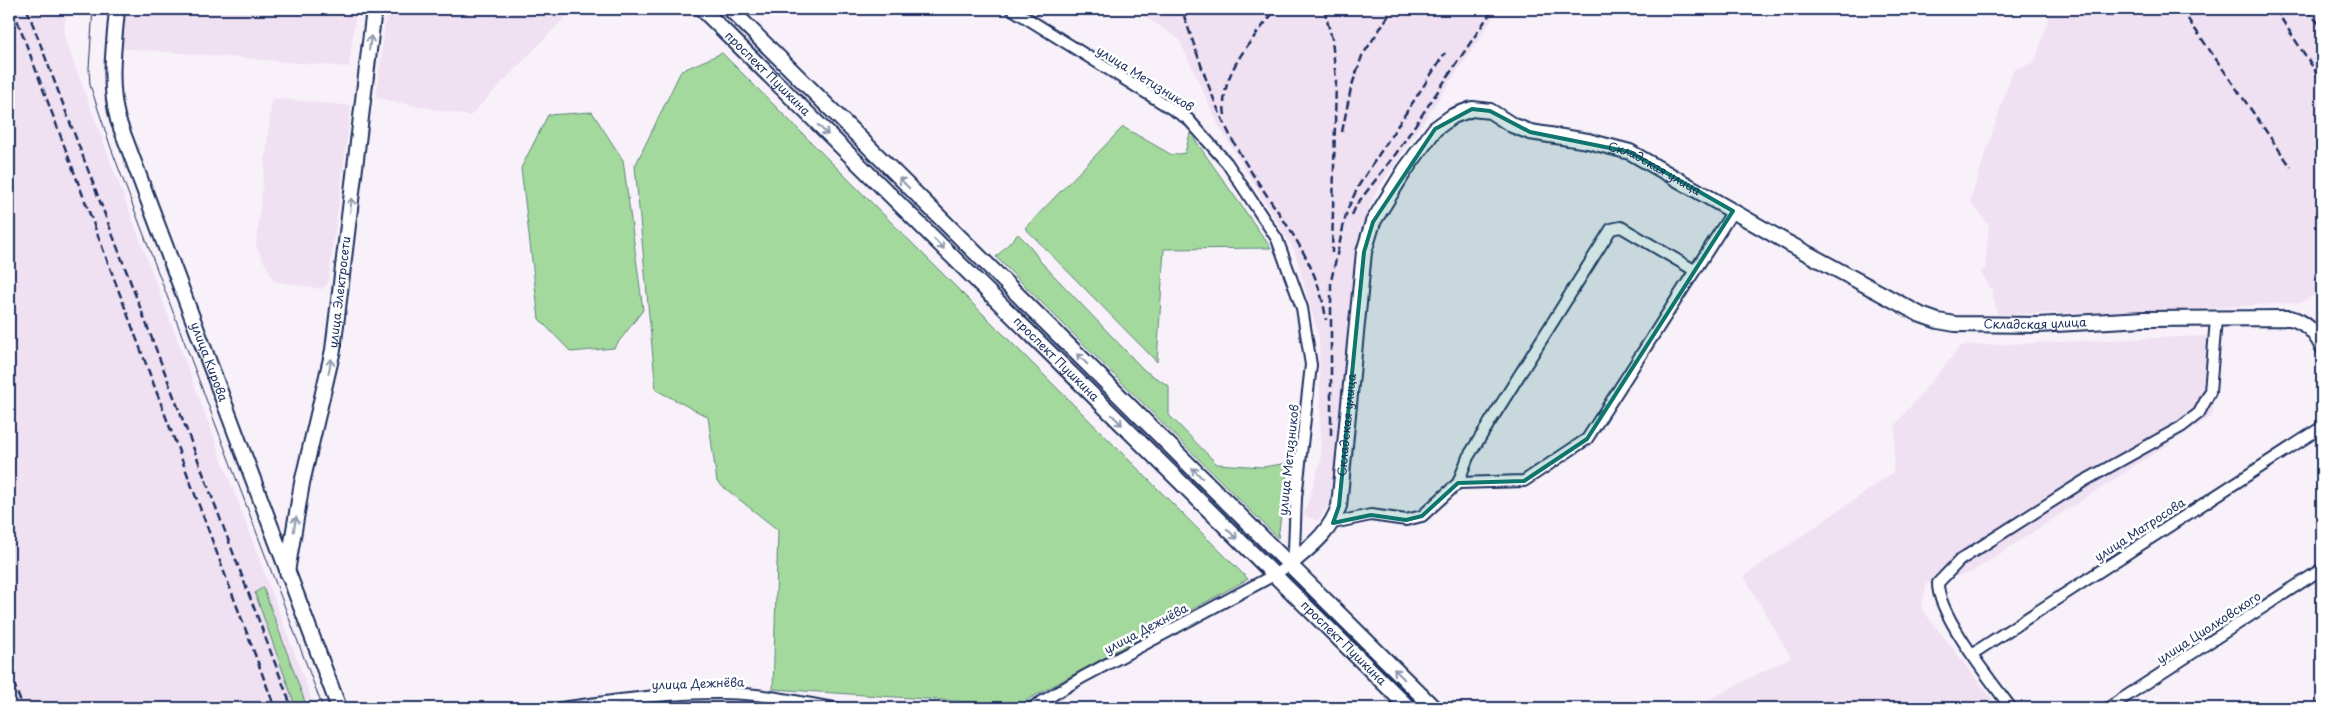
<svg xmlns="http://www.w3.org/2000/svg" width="2331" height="717" font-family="'Playpen Sans',sans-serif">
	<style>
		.built { fill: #efe0f2 }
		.green { fill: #a3d99c; stroke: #5f847d }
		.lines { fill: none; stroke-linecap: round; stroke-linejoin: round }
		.street-casing { stroke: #1b2f5e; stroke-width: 14 }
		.secondary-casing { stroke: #1b2f5e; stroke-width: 18 }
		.street { stroke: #fff; stroke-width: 10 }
		.secondary { stroke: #fff; stroke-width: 14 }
		.tram { stroke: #1b2f5e; stroke-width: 1 }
		.rail { stroke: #1b2f5e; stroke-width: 2.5; stroke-dasharray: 8 4; stroke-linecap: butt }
		.oneway { stroke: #8d97ae }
		.marked { fill: #0f766e; fill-opacity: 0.2; stroke: #0f766e; stroke-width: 4; stroke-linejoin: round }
		.labels { text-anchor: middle; stroke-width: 5; stroke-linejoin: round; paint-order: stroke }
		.street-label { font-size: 12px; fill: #1b2f5e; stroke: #fff }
	</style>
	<rect width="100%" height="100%" fill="#f8f1f9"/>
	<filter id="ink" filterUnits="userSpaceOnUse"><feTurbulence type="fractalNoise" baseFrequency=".02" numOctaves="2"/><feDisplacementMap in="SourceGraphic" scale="10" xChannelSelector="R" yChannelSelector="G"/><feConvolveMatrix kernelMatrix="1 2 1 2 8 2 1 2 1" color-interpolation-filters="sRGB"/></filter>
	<g filter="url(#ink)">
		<path class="built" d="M9,9H66L64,37L315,708H9Z
			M123,9H356L349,67L119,48Z
			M387,9H573L470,116L376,98Z
			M1134,9H1499L1376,192L1361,228L1355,267L1339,455L1332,499L1318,521L1304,515L1321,460L1319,338L1295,252L1218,124L1179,39Z
			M2051,9H2322V290L2301,302L2143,312L1997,314L1992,290L1980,271L1985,270L1989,225L1970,201L2013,70L2035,62Z
			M272,98L351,106L328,284L322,289L274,281L256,246Z
			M2207,336L2213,415L1970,573L1927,583L1921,608L1999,708H1693L1791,657L1744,576L1893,473L1896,424L1961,346Z"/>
		<path class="green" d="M722,53L1248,579L1018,705L773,689L778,530L717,482L708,417L656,390L635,166L681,71Z
			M592,112L623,160L643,310L614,348L571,352L539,319L521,168L548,115Z
			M1123,127L1172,155L1185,153L1190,133L1271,248L1164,249L1157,362L1025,228Z
			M1018,234L1030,246L1040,261L1145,371L1169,386V415L1217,464L1263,467L1288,463L1278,538L996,257Z
			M263,587L305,702L308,708H296L255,593Z"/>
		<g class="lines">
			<g class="street-casing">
				<path id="street" d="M1012,9L1188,119L1227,163L1277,239L1302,308L1311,365L1296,498L1294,550L1289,565L1274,575L1083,677L1031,708
					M1458,483L1524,481L1587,439L1733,211
					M1333,523L1371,515L1406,520L1422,516L1458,483L1468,457L1611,229L1621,227L1694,270
					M1972,654L2322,427
					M560,708C620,700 697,688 756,695C782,698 809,704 836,708
					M2011,708C1992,682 1937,614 1938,583L1960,560L2084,481L2181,427L2199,413L2210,392L2216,319
					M2108,708L2322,569
					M2321,708H2322"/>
			</g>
			<g class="secondary-casing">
				<g id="secondary">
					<path id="s1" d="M117,9C114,47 108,83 118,120L339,708"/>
					<path id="s2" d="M702,9L1409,708"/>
					<path d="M730,9L1434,708"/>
					<path id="s3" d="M1289,565C1310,547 1330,533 1339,506L1364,252L1373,222L1405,170L1435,129L1453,116L1472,109L1490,111L1512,125L1530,132L1588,141L1630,152L1788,243L1921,315L1938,321L1955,324L2038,325L2144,319L2290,318C2306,322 2315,332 2322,346"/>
					<path id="s4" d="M287,572L302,483L333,350L374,9"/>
				</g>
			</g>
			<use href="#street" class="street"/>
			<use href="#secondary" class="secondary"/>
			<path class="tram" d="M93,9L89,68L90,85L111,148L323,708"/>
			<path class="rail" d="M13,9L275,708
				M27,9L292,708
				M1324,9L1332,39L1336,80L1332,253
				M2181,9L2291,167
				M2275,9L2322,81
				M2306,9L2322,27
				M1184,16C1200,61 1214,108 1238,150C1269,206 1318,253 1326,320
				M1225,115C1218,73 1253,40 1276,9
				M1342,132L1351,88L1362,56L1393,9
				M1352,215L1357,204L1395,155L1493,9
				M1331,435V281L1347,210L1359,185L1445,53
				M9,671L23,708"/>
		</g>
		<defs><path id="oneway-shaft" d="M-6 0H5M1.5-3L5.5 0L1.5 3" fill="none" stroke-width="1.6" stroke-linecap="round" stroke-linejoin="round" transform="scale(1.25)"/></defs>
		<g class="oneway">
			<use href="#oneway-shaft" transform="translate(370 43) rotate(-83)"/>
			<use href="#oneway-shaft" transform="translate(823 130) rotate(45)"/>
			<use href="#oneway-shaft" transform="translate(904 183) rotate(-135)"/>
			<use href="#oneway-shaft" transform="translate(351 205) rotate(-83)"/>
			<use href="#oneway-shaft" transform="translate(939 244) rotate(45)"/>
			<use href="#oneway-shaft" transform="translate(1082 359) rotate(-135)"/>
			<use href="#oneway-shaft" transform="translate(330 366) rotate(-78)"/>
			<use href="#oneway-shaft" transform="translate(1117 420) rotate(45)"/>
			<use href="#oneway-shaft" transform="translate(1197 473) rotate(-135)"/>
			<use href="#oneway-shaft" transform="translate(295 524) rotate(-80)"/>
			<use href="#oneway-shaft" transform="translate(1232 534) rotate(45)"/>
			<use href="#oneway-shaft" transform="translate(1399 674) rotate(-135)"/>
		</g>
	</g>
	<path class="marked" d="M1472,109L1490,111L1530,132L1630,152L1733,211L1587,439L1524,481L1458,483L1422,516L1406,520L1371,515L1333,523L1339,506L1364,252L1373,222L1435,129Z"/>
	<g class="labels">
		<g class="street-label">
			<text dy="4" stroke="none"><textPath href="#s2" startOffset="92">проспект Пушкина</textPath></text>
			<text transform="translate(1145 79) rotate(32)" y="4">улица Метизников</text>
			<text dy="4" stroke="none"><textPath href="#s3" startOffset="714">Складская улица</textPath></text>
			<text dy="4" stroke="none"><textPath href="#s4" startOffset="285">улица Электросети</textPath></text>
			<text dy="4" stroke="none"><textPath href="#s3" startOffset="1134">Складская улица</textPath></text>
			<text dy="4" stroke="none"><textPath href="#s2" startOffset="498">проспект Пушкина</textPath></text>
			<text dy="4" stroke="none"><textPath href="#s1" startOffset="370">улица Кирова</textPath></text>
			<text dy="4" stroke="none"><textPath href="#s3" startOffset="160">Складская улица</textPath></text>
			<text transform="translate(1289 460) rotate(-84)" y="4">улица Метизников</text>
			<text transform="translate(2140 530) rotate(-33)" y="4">улица Матросова</text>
			<text transform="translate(2209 628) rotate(-33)" y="4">улица Циолковского</text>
			<text transform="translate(1146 629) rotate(-28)" y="4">улица Дежнёва</text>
			<text dy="4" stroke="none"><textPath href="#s2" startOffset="902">проспект Пушкина</textPath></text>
			<text transform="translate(698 684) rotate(-2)" y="4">улица Дежнёва</text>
		</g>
	</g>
	<rect width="2331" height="717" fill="none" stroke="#fff" stroke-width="30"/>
	<rect x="15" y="15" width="2301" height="687" fill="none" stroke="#1b2f5e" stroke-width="2" filter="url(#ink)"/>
</svg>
